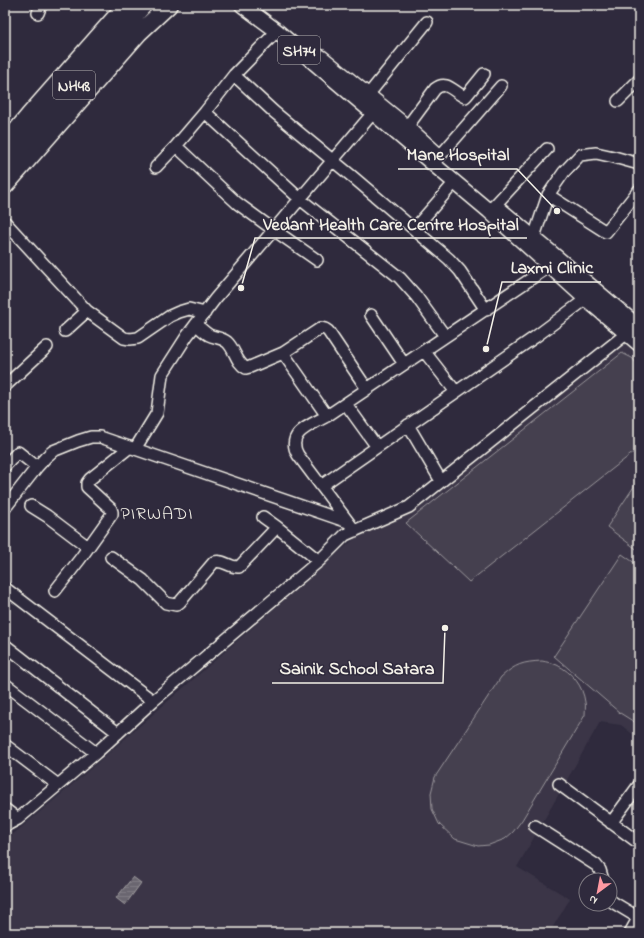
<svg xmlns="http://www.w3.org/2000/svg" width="644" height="938" font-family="'Indie Flower',sans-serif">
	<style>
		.built { fill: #3b3647 }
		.park { fill: #454050; stroke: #9c989c }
		.water { fill: url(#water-rules); stroke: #a19ea0 }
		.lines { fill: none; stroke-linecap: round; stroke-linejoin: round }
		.minor-casing { stroke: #f4f1e8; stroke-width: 14 }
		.major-casing { stroke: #f4f1e8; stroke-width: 17 }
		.highway-casing { stroke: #f4f1e8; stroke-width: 19 }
		.minor { stroke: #2f2a3d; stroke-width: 11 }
		.major { stroke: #2f2a3d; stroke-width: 14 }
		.highway { stroke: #2f2a3d; stroke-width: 16 }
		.labels { text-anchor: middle; stroke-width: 3; stroke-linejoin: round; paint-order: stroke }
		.shield { fill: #2f2a3d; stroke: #b9b5b5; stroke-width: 1 }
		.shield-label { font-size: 16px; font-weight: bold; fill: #f4f1e8 }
		.neighbourhood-label { font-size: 18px; letter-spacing: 1px; fill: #f4f1e8; stroke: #2f2a3d }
		.leader { fill: none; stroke: #f4f1e8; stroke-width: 1.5 }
		.callout-dot { fill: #f4f1e8; stroke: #2f2a3d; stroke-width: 1.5 }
		.callout-label { font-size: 18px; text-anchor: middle; font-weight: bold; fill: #f4f1e8; stroke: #2f2a3d; stroke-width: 3; stroke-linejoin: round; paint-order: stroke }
	</style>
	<defs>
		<pattern id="water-rules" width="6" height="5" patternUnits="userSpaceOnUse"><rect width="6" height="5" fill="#6a6670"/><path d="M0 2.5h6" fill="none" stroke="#807c84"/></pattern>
	</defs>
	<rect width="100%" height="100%" fill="#2f2a3d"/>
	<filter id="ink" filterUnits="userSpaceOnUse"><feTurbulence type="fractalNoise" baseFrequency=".025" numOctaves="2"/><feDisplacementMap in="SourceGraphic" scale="8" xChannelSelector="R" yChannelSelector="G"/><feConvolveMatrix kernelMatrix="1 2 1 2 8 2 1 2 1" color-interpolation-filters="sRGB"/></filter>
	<g filter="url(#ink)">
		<path class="built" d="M625,344L639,355V739L621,725L600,722L517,867L570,899L549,933H5V841L66,790L360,534L415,511Z"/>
		<path class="park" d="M622,353L632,358L639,366V448L469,582L406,523Z
			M639,479V551L607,527Z
			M622,554L639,566V725L620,713L554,656Z
			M542,661C547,662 552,663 557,665C572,672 583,686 585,702C586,706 585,711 585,715L522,820L513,832L505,839L489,845L478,846L455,839L439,824L432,809L431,793L435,777L501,677C516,664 522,662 542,661Z"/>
		<path class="water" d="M133,877L141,883L125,905L116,898Z"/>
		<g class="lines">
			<g class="minor-casing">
				<path id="minor" d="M38,13L41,5
					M234,75L274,112L354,178L449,259L460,271L486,310
					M368,95L427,22
					M618,101L639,80
					M205,112L300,199L400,278L416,296L445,336
					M407,127L435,89C447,79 454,93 465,97L467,95L484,74
					M176,146L237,203L274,230L317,260
					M439,157L501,86
					M156,167L176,146L205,112L234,75L277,31
					M548,195L606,232L639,190
					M495,205L547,149
					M5,222L87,311L124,338L130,339L138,338L170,316L179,312L189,309L205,313
					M414,229L455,182
					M534,237L548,195L564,172L580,155L596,153L614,157L639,164
					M371,315L404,364
					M196,324C200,328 204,332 209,335C215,338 221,337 227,342C235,349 236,363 246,368L250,367L283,353L321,328L325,329L328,331L367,389
					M65,331L87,311
					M424,351L456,392
					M283,353L327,416
					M5,386L47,347
					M346,404L377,447
					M408,425L441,481
					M135,449L157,413L162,375L187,336L215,299L378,107
					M5,466L18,452L37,467
					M321,486L535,337L586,299
					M31,506L47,516L88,547
					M5,508L37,467L46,457L53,451L78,441L91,437H100L348,522
					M263,517L277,527L319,561
					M355,531L298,455C285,433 311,425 327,416L550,266
					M111,557L143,580L166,603L176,605L180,602L214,562C224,559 229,568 239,567L277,527
					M5,588L153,701
					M55,591L80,559L112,514V512L111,509L87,487V483L90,479L130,447
					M5,645L118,733
					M5,684L96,753
					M5,745L58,785
					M559,784L639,843
					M5,809L18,819
					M611,823L639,785
					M5,826L18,819L96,753L153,701L319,561L345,535L409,507L626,334L634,332
					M535,826L596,865L600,870L603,880
					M610,900L614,903L639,918
					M630,933L639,917"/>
			</g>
			<g class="major-casing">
				<path id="major" d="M242,5L277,31L433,164L489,211L586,299L639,344
					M321,57L407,127L437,154
					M496,206L639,327"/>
			</g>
			<g class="highway-casing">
				<path id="highway" d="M5,144L29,115L126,5
					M5,166L40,124L144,5
					M5,186L139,33L169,5"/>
			</g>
			<use href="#minor" class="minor"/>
			<use href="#major" class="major"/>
			<use href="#highway" class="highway"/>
		</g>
	</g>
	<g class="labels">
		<g class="shield">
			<rect x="278" y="36" width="42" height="28" rx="3"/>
			<rect x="53" y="71" width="42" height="28" rx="3"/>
		</g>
		<g class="shield-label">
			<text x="299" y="56">SH74</text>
			<text x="74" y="91">NH48</text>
		</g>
		<g class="neighbourhood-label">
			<text x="157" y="519">PIRWADI</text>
		</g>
	</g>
	<path class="leader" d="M557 211L517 169H398M241 288L255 238H527M486 349L502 282H601M445 628L443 683H272"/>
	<g class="callout-dot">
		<circle cx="557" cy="211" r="4"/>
		<circle cx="241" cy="288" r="4"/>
		<circle cx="486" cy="349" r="4"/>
		<circle cx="445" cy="628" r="4"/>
	</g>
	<g class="callout-label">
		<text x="458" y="160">Mane Hospital</text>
		<text x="391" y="230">Vedant Health Care Centre Hospital</text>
		<text x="552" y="273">Laxmi Clinic</text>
		<text x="357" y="674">Sainik School Satara</text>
	</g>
	<rect width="644" height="938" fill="none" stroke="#2f2a3d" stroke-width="20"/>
	<rect x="10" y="10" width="624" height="918" fill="none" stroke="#f4f1e8" stroke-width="1.5" filter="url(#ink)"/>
	<g transform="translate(598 892) rotate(212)"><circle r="19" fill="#2f2a3d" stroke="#7e7a81"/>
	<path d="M0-3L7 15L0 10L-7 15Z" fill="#ff9aa2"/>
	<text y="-6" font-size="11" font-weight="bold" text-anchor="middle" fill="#f4f1e8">N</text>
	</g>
</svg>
